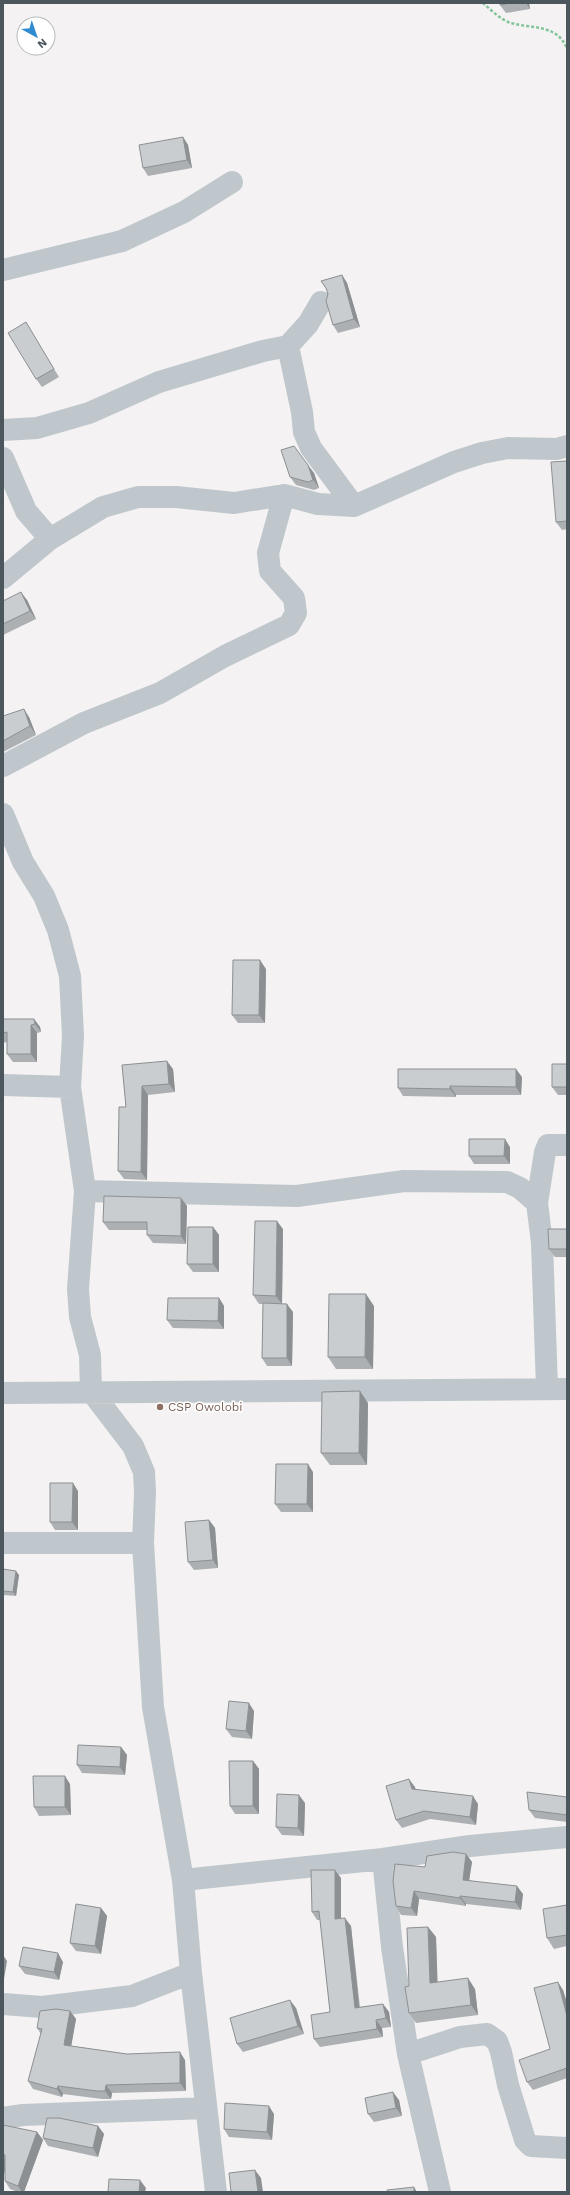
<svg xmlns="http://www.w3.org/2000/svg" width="570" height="2195" font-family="'Work Sans',sans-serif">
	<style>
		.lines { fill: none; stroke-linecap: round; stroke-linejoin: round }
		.path { stroke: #82c59b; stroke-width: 2.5; stroke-dasharray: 3 2; stroke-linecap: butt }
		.minor { stroke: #bfc7cc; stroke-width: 22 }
		.wall { fill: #adb0b3 }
		.shaded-wall { fill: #8d9092 }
		.building { fill: #c9cdd0; stroke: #8d9092 }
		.education-dot { fill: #8d6e63; stroke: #fff; stroke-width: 1.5 }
		.labels { text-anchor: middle; stroke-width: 3; stroke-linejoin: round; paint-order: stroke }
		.education-label { font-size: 12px; fill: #785e54; stroke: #fff; text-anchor: start }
	</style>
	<rect width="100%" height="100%" fill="#f4f2f2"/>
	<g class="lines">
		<path class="path" d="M483,3C491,10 501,20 511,23C532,29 558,24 567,49"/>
		<path class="minor" d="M3,270L122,241L184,212L232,182
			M288,346L302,412L304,432L311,448L354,506
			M3,430L37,428L89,413L159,382L263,351L288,346L308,324L321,302
			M3,458L26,511L50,539
			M3,578L50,539L103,507L138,497H176L234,503L284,495L318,504L354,506L454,462L482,453L508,448L557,449L567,446
			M3,766L84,723L160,693L225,656L289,625L296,613L294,598L270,571L268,553L284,495
			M3,814L23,862L44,896L58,930L70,976L73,1036L70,1087L85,1191L78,1289L80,1317L90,1355L91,1391L133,1446L144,1472L145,1492L143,1543L153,1707L183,1880L191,1973L216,2192
			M3,1085L70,1087
			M85,1191L297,1196L404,1181L507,1182L520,1188L537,1203L545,1152L548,1145H567
			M537,1203L542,1243L547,1388
			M3,1393L567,1389
			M3,1543H143
			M383,1859L392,1947L408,2054L440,2192
			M183,1880L383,1859L470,1846L567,1837
			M3,2004L42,2007L132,1996L191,1973
			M408,2054L460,2037L487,2034L497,2041L501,2052L508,2085L525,2140L531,2146L567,2148
			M3,2118L23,2115L206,2108"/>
	</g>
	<path class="wall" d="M500,3H529L530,9L506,13L500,5Z
		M183,137L188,145L192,168L148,176L143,168Z
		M342,275L347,283L360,327L338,333L333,325L327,290L321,281Z
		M26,322L31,331L59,377L42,387L36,379Z
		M567,461V529L562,530L556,522Z
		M314,473L319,488L314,490L296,485L290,477Z
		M27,600L36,619L3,635V601Z
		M3,716L29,717L36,735L3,752Z
		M266,969L265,1023H238L232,1015Z
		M3,1019H34L40,1027L41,1032L37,1033V1062H13L7,1054V1042L3,1043Z
		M567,1064V1095H558L552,1087Z
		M122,1065L173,1069L175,1092L148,1095L147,1180L124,1179L118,1171L126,1107Z
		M522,1077L521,1095H456V1097L403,1096L398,1088Z
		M510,1147V1164H474L469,1156Z
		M181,1198L187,1206L186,1244L153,1243L147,1235V1230H109L103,1222Z
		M213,1227L219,1235V1272H193L187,1264Z
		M283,1229L282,1304L293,1312L292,1366H267L262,1358L263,1304H259L253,1295Z
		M567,1229V1257H555L549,1249Z
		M219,1298L224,1306V1329L173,1328L167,1320Z
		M374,1306L373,1369H336L328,1357Z
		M368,1403L367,1465H330L321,1453Z
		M313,1472V1512H281L275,1504Z
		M78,1491V1530H55L50,1522Z
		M209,1520L215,1528L218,1568L194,1570L188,1562Z
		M3,1569L19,1575L16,1596L3,1595Z
		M254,1711L252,1739L232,1737L226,1729Z
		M121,1747L127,1755L125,1775L82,1773L77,1765Z
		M253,1761L259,1769V1814H235L230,1806Z
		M70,1784L71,1815L39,1816L34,1807Z
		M415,1787V1789L478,1804L476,1825L430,1819L402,1828L396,1820Z
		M567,1797V1822L535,1818L529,1810Z
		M305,1803L304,1836L282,1835L276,1827Z
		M466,1854L472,1862L469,1880L523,1894L521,1910L466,1904V1906L419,1899L417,1916L401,1915L396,1906L425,1867Z
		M341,1878V1918L351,1926L360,2007L383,2004L389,2012L391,2027L382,2028L383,2037L320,2047L314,2039L330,2012L320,1920H317L312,1912Z
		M567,1905V1946L554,1949L547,1938Z
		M101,1908L107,1916L101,1954L76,1951L70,1943Z
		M428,1927L436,1937L437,1983L475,1989L478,2015L416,2023L409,2013V1986Z
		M63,1962L59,1980L25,1974L19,1966Z
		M563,1990L567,2003V2078L533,2090L527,2082L550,2049Z
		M296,2008L304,2034L243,2052L237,2044Z
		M70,2011L76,2019L71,2046L127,2054L185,2060L186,2091L112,2093L111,2099H102L63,2094L62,2097L33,2089L28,2081L41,2034L37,2028Z
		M399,2100L402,2116L374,2122L368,2114Z
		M274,2114L272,2140L229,2137L224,2129Z
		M3,2125L37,2132L43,2140L24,2192H18L10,2189L5,2181V2170L3,2178Z
		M98,2126L104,2134L98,2157L48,2146L43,2138Z"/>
	<path class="shaded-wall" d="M526,3H529L530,9Z
		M183,137L188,145L192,168L187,160Z
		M342,275L347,283L360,327L354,319Z
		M308,465L314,473L319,488L313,480Z
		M21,592L27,600L36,619L30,611Z
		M24,709L29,717L36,735L30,726Z
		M260,960L266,969L265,1023L259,1015Z
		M34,1019L40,1027L41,1032L35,1024Z
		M31,1025L37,1033V1062L31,1054Z
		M167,1061L173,1069L175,1092L169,1084Z
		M516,1069L522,1077L521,1095L516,1087Z
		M142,1086L148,1095L147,1180L141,1172Z
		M450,1086L456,1095V1097L450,1089Z
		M505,1139L510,1147V1164L504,1156Z
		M181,1198L187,1206L186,1244L181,1236Z
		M277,1221L283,1229L282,1304L276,1296Z
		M213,1227L219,1235V1272L213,1264Z
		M366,1294L374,1306L373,1369L365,1357Z
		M219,1298L224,1306V1329L218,1321Z
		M287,1304L293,1312L292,1366L287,1358Z
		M360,1391L368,1403L367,1465L359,1453Z
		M308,1464L313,1472V1512L307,1504Z
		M73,1483L78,1491V1530L72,1522Z
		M209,1520L215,1528L218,1568L213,1560Z
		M16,1571L19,1575L16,1596L13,1592Z
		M249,1703L254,1711L252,1739L246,1731Z
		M121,1747L127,1755L125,1775L120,1767Z
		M253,1761L259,1769V1814L253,1806Z
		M65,1776L70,1784L71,1815L65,1807Z
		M409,1779L415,1787L418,1797L412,1789Z
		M299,1795L305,1803L304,1836L298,1828Z
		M473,1796L478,1804L476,1825L470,1817Z
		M466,1854L472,1862L468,1888L463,1880Z
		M335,1870L341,1878V1927L335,1919Z
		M517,1886L523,1894L521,1910L515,1902Z
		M414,1891L419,1899L417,1916L411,1908Z
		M460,1896L466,1904V1906L460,1898Z
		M101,1908L107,1916L101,1954L95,1946Z
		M345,1918L351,1926L360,2016L355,2008Z
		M428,1927L436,1937L438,1994L430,1983Z
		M58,1953L63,1962L59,1980L54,1972Z
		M3,1955L7,1961L3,1985Z
		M468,1978L475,1989L478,2015L471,2005Z
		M558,1982L563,1990L567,2003V2016Z
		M290,2000L296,2008L304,2034L298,2026Z
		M383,2004L389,2012L391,2027L386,2018Z
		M70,2011L76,2019L70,2053L64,2045Z
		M376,2020L382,2028L383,2037L377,2029Z
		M180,2052L185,2060L186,2091L180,2083Z
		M106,2085L112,2093L111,2099L105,2091Z
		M58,2086L63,2094L62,2097L57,2089Z
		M393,2092L399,2100L402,2116L396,2108Z
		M269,2106L274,2114L272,2140L267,2132Z
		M98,2126L104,2134L98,2157L93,2148Z
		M37,2132L43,2140L24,2192H22L18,2186Z
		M3,2156L7,2162L3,2178Z
		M255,2170L261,2178L263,2192H258Z
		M140,2180L146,2188L145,2192H139Z
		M414,2187L417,2192H414Z"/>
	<path class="building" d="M500,3H511L500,5Z
		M183,137L187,160L143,168L139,145Z
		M342,275L354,319L333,325L326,301L328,294L326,288L321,281Z
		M26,322L54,369L36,379L8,333Z
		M294,446L308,465L313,480L308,482L290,477L281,450Z
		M567,461V521L556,522L551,462Z
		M21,592L30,611L3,624V601Z
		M24,709L30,726L3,741V716Z
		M233,960H260L259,1015H232Z
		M3,1019H34L35,1024L31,1025V1054H7V1032L3,1033Z
		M167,1061L169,1084L142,1086L141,1172L118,1171L119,1107H126L122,1065Z
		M552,1064H567V1087H552Z
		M398,1069H516V1087L450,1086V1089L398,1088Z
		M469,1139H505L504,1156H469Z
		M104,1196L181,1198V1236L147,1235V1222H103Z
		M255,1221H277L276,1296L253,1295Z
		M188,1227H213V1264H187Z
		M548,1229H567V1249H549Z
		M329,1294H366L365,1357H328Z
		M168,1298H219L218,1321L167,1320Z
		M263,1303L287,1304V1358H262Z
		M360,1391L359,1453H321L322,1392Z
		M276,1464H308L307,1504H275Z
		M50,1483H73L72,1522H50Z
		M209,1520L213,1560L188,1562L185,1522Z
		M3,1569L16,1571L13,1592L3,1591Z
		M229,1701L249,1703L246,1731L226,1729Z
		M78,1745L121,1747L120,1767L77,1765Z
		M229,1761H253V1806H230Z
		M33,1776H65V1807H34Z
		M409,1779L412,1789L473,1796L470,1817L424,1811L396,1820L386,1786Z
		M527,1792L567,1797V1815L529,1810Z
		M277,1794L299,1795L298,1828L276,1827Z
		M453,1852L466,1854L463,1880L517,1886L515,1902L460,1896V1898L414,1891L411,1908L396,1906L393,1881L395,1864L425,1867L427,1856Z
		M311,1870H335V1919L345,1918L355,2008L383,2004L386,2018L376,2020L377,2029L314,2039L311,2015L330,2012L319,1911L312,1912Z
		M76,1904L101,1908L95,1946L70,1943Z
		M567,1905V1935L547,1938L543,1909Z
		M428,1927L430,1983L468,1978L471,2005L409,2013L405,1987L409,1986L407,1928Z
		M23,1947L58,1953L54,1972L19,1966Z
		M558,1982L567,2016V2068L527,2082L519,2060L550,2049L534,1988Z
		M290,2000L298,2026L237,2044L230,2018Z
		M56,2009L70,2011L64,2045L127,2054L180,2052V2083L106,2085L105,2091H97L58,2086L57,2089L28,2081L42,2029L37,2028L40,2011Z
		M393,2092L396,2108L368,2114L365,2098Z
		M225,2103L269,2106L267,2132L224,2129Z
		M47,2118H59L98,2126L93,2148L43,2138Z
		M3,2125L37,2132L18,2186L5,2181V2155L3,2154Z
		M255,2170L258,2192H231L229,2173Z
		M109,2179L140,2180L139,2192H108Z
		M414,2187V2192H387V2190Z"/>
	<circle class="education-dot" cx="160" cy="1407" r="4"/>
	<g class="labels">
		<g class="education-label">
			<text x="168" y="1411">CSP Owolobi</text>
		</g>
	</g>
	<rect width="570" height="2195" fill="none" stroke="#4b575d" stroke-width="8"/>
	<g transform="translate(36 36) rotate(140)"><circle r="19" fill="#ffffff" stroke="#b7bcbe"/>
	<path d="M0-3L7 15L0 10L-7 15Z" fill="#308bd0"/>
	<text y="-6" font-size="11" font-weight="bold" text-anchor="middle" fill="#4b575d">N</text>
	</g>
</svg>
